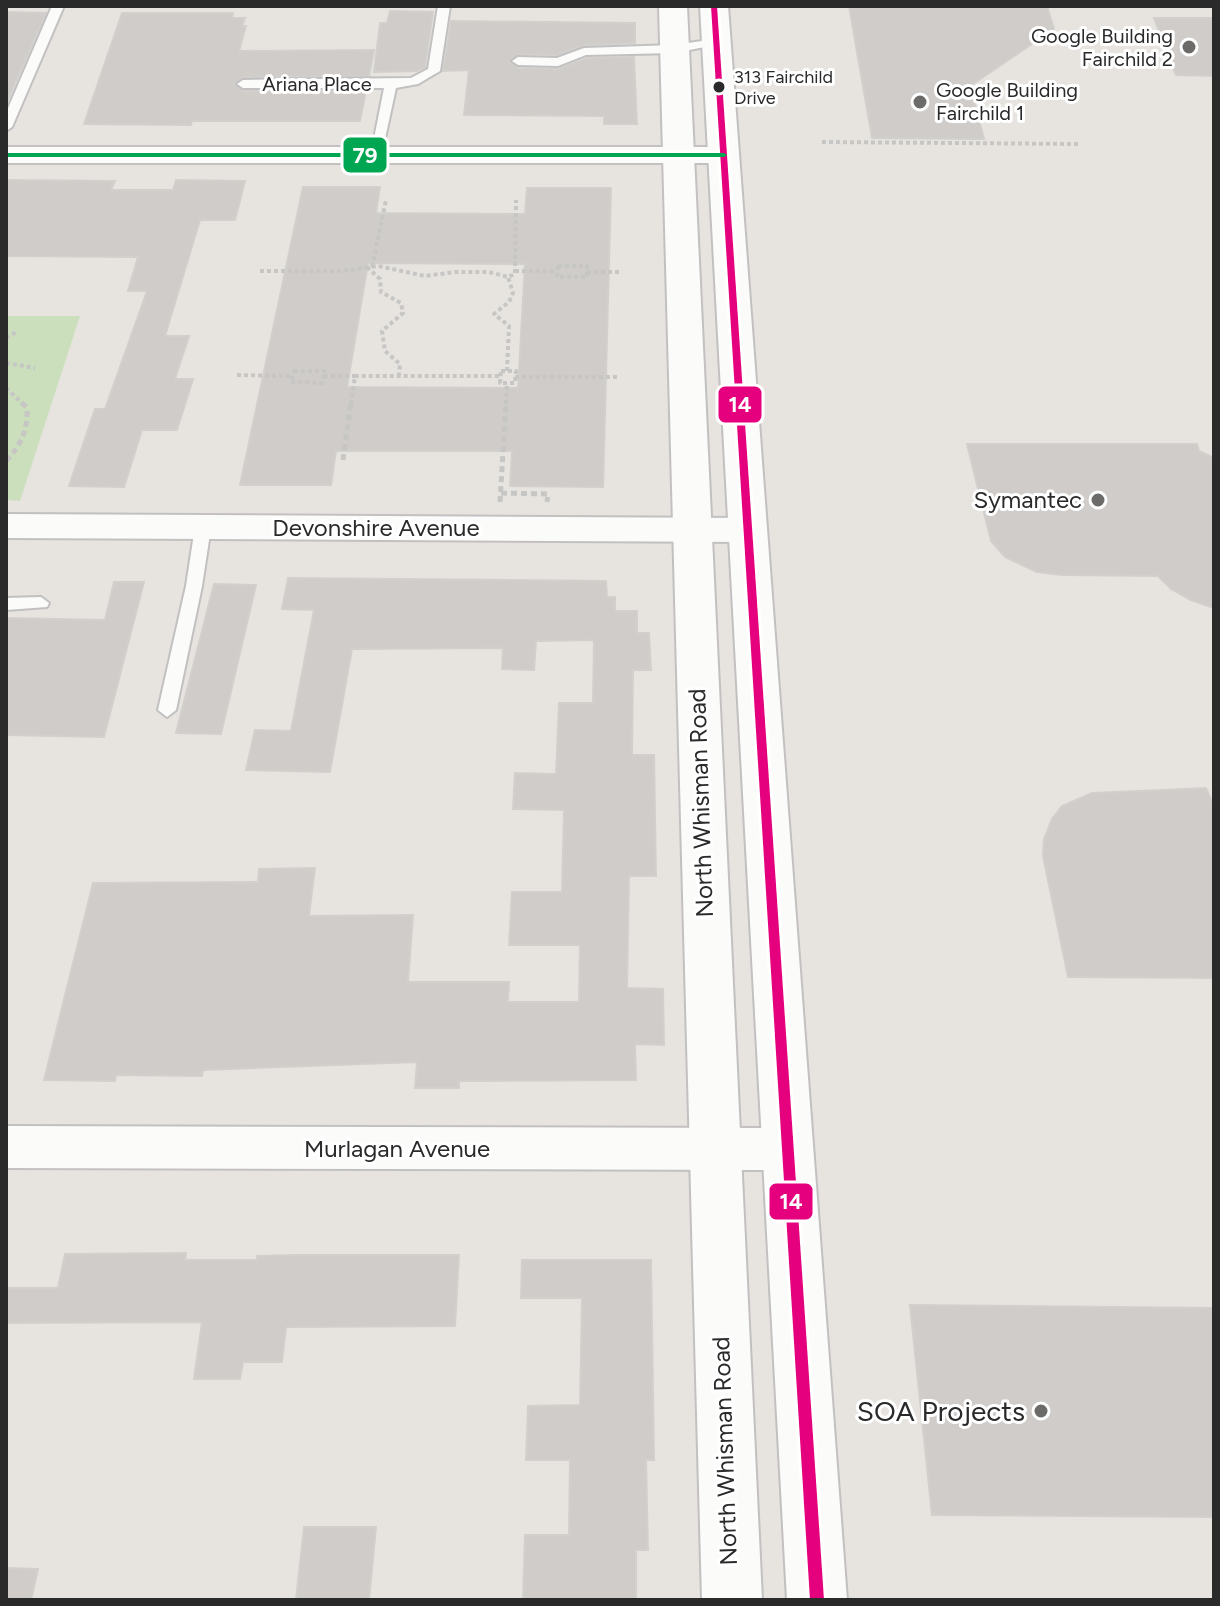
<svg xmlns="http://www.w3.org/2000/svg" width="1220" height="1606" font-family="Figtree,sans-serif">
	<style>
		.green { fill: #cbdfbd }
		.building { fill: #cfccc9; stroke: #d2d0cc; stroke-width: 2; fill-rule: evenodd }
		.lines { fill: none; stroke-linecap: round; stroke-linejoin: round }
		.service-casing { stroke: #c2c0c1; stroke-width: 4 }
		.minor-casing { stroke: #c2c0c1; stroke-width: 4 }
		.secondary-casing { stroke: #c2c0c1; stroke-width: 4 }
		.path-far1 { stroke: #c6c6c5; stroke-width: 4; stroke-dasharray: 4 3; stroke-linecap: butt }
		.path { stroke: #c6c6c5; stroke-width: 5; stroke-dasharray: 6 4; stroke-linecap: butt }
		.service { fill: #fbfbfa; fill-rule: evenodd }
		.minor { fill: #fbfbfa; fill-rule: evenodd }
		.secondary { fill: #fbfbfa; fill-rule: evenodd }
		.bus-1-casing { stroke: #fff; stroke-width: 6 }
		.bus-2-casing { stroke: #fff; stroke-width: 6 }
		.bus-1 { fill: #e5007d; fill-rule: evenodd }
		.bus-2 { fill: #00a651; fill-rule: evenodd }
		.poi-dot { fill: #6c6b6a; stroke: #fff; stroke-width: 3 }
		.bus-dot { fill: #2a2a2a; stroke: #fff; stroke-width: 3 }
		.labels { text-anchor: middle; stroke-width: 6; stroke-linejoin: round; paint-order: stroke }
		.far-bus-label { font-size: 18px; fill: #2a2a2a; stroke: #fff; text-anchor: start }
		.far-poi-label { font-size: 20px; fill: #2a2a2a; stroke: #fff; text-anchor: end }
		.far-street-label { font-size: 20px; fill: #2a2a2a; stroke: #fff }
		.poi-label { font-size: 24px; fill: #2a2a2a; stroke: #fff; text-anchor: end }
		.street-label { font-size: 24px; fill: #2a2a2a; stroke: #fff }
		.near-poi-label { font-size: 28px; fill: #2a2a2a; stroke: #fff; text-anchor: end }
		.line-badge { stroke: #fff; stroke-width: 3 }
		.badge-label { font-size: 22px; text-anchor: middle; font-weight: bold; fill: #fff }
	</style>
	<rect width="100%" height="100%" fill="#e7e4e0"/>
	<path class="green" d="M6,316H80L20,501L6,500Z"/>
	<path class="building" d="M849,6H1047L1054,29L970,86L984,139L872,138Z
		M390,11L433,12L425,67L417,71L374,72L380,23H387Z
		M6,12L46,13L6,104Z
		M122,13H233L232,18H245L242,26H246L239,51L374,50L369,76L243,77L234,83L243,91H366L360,121H192L191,125L84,124Z
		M1154,18H1214V76L1176,75Z
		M451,21L635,23V43L584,45L556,55L518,54L509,62L518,68L558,69L587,58L634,57L637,124H604V116L464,115L469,70L443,71Z
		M6,180L115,181L111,190H173L176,180L245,181L235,220H200L165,336H189L175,379H193L177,430H142L124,487L69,486L95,409H105L147,291H128L138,257L6,256Z
		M303,187H380L376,213L525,214L527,188H611L603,487L510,486L512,451H336L331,485H240ZM368,263L525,264L518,388L347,387Z
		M967,444H1197L1199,451L1214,458V608L1191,600L1171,589L1158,576L1062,575L1037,572L1005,557L991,541Z
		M288,578L606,581L607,597H615V611H637V633H649L651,670H633L632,755H654L656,876H629L627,988L663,989L664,1045L635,1044L636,1080L459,1081V1088H415L417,1062L203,1070L202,1076L116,1075L115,1081L44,1080L93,883L258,882L259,869L315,868L309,916L413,915L408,982H509L508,1002H579L580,945H509L512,892H562L564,810L513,809L515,773L556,774L559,703H593L594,640L536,641L534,670L502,669L503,648L352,649L330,772L246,770L255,730L291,731L314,610L282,609Z
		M114,582H144L104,737L6,735V618L105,620Z
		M214,584L256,585L221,734L176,733Z
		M1206,788L1214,806V978L1068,977L1043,856L1044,839L1052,819L1062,806L1092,793Z
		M186,1253L185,1260H257V1256L295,1255H459L455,1326L286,1327L282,1362H243L240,1379H194L202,1322L6,1323V1288H58L65,1254Z
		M522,1260H651L654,1460H646L648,1550H636V1600H523L525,1535H569L570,1460H526L528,1406L580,1405L582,1298H521Z
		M910,1305L1214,1308V1517L932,1515Z
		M304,1527H376L369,1600H296Z
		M6,1568L38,1569L31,1600H6Z"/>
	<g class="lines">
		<g class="service-casing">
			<path id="service" d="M52,6H64L12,127L6,131V113Z
				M438,6H450L440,71L418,84L396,88L381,157L371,154L384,88H243L237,84L243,80L411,78L428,69Z
				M716,39L722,42L720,44L674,53L586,55L558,66L518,65L512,61L518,57L557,58L584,48L674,45Z
				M203,521L211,527L202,586L176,710L167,717L158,710L186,586L195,527Z
				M41,597L49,603L47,607L6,610V598Z"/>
		</g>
		<g class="minor-casing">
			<path id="minor" d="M6,147H724L733,150L737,155L733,160L724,163H6Z
				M6,514L746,518L757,522L762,530L757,538L746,542L6,538Z
				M6,1126L787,1128L802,1134L808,1149L802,1164L787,1170L6,1168Z"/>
		</g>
		<g class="secondary-casing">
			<path id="secondary" d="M659,6H687L762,1600H702Z
				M700,6H728L847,1600H787Z"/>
		</g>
		<path class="path-far1" d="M822,142L1080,144
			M558,266H587V277H557Z
			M367,267L380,279L381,292L401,303L403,313L382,331L385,351L400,364L399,375
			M372,267L386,200
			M260,271H341L378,266L425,276L455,272H489L508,277L515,274L516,200
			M515,271H557
			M587,272H620
			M6,338L18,331
			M6,363L35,368
			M294,371H325L322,383L291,382Z
			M501,371H516L515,383H500Z
			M507,371L509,326L494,314L509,302L513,293L508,277
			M237,375L293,376
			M324,376H355
			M515,377H619
			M6,388L23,404
			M351,404L355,376H501
			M506,404L507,383"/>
		<path class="path" d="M343,460L351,402
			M6,461C21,445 28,430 27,408L21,402
			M501,493L548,494L547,502
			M500,502L506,402"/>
		<use href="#service" class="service"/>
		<use href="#minor" class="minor"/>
		<use href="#secondary" class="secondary"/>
		<g class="bus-1-casing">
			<path id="bus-1" d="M711,6H717L824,1600H810Z"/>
		</g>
		<g class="bus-2-casing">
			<path id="bus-2" d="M6,153H724L727,155L724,157H6Z"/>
		</g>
		<use href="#bus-1" class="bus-1"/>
		<use href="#bus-2" class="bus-2"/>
	</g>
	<g class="poi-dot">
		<circle cx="1189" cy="47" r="8"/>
		<circle cx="920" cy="102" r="8"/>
		<circle cx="1098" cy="500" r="8"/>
		<circle cx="1041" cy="1411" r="8"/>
	</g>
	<circle class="bus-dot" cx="719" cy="87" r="7"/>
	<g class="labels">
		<g class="far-bus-label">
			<text x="734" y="83">313 Fairchild<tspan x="734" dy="21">Drive</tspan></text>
		</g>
		<g class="far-poi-label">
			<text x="1173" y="43">Google Building<tspan x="1173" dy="23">Fairchild 2</tspan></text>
			<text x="936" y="97" text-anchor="start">Google Building<tspan x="936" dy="23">Fairchild 1</tspan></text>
		</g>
		<g class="far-street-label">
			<text x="317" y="91">Ariana Place</text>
		</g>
		<g class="poi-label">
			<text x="1082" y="508">Symantec</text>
		</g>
		<g class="street-label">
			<text x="376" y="536">Devonshire Avenue</text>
			<text transform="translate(701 803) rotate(-92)" y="8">North Whisman Road</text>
			<text x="397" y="1157">Murlagan Avenue</text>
			<text transform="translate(725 1451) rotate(-92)" y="8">North Whisman Road</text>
		</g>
		<g class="near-poi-label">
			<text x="1025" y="1421">SOA Projects</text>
		</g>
	</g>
	<g class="line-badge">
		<rect x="342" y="136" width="46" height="38" rx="8" fill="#00a651"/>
		<rect x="717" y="385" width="46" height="39" rx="8" fill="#e5007d"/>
		<rect x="768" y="1182" width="46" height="39" rx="8" fill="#e5007d"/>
	</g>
	<g class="badge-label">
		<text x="365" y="163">79</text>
		<text x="740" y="412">14</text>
		<text x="791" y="1209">14</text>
	</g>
	<rect width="1220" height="1606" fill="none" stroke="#2a2a2a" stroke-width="16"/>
</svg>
